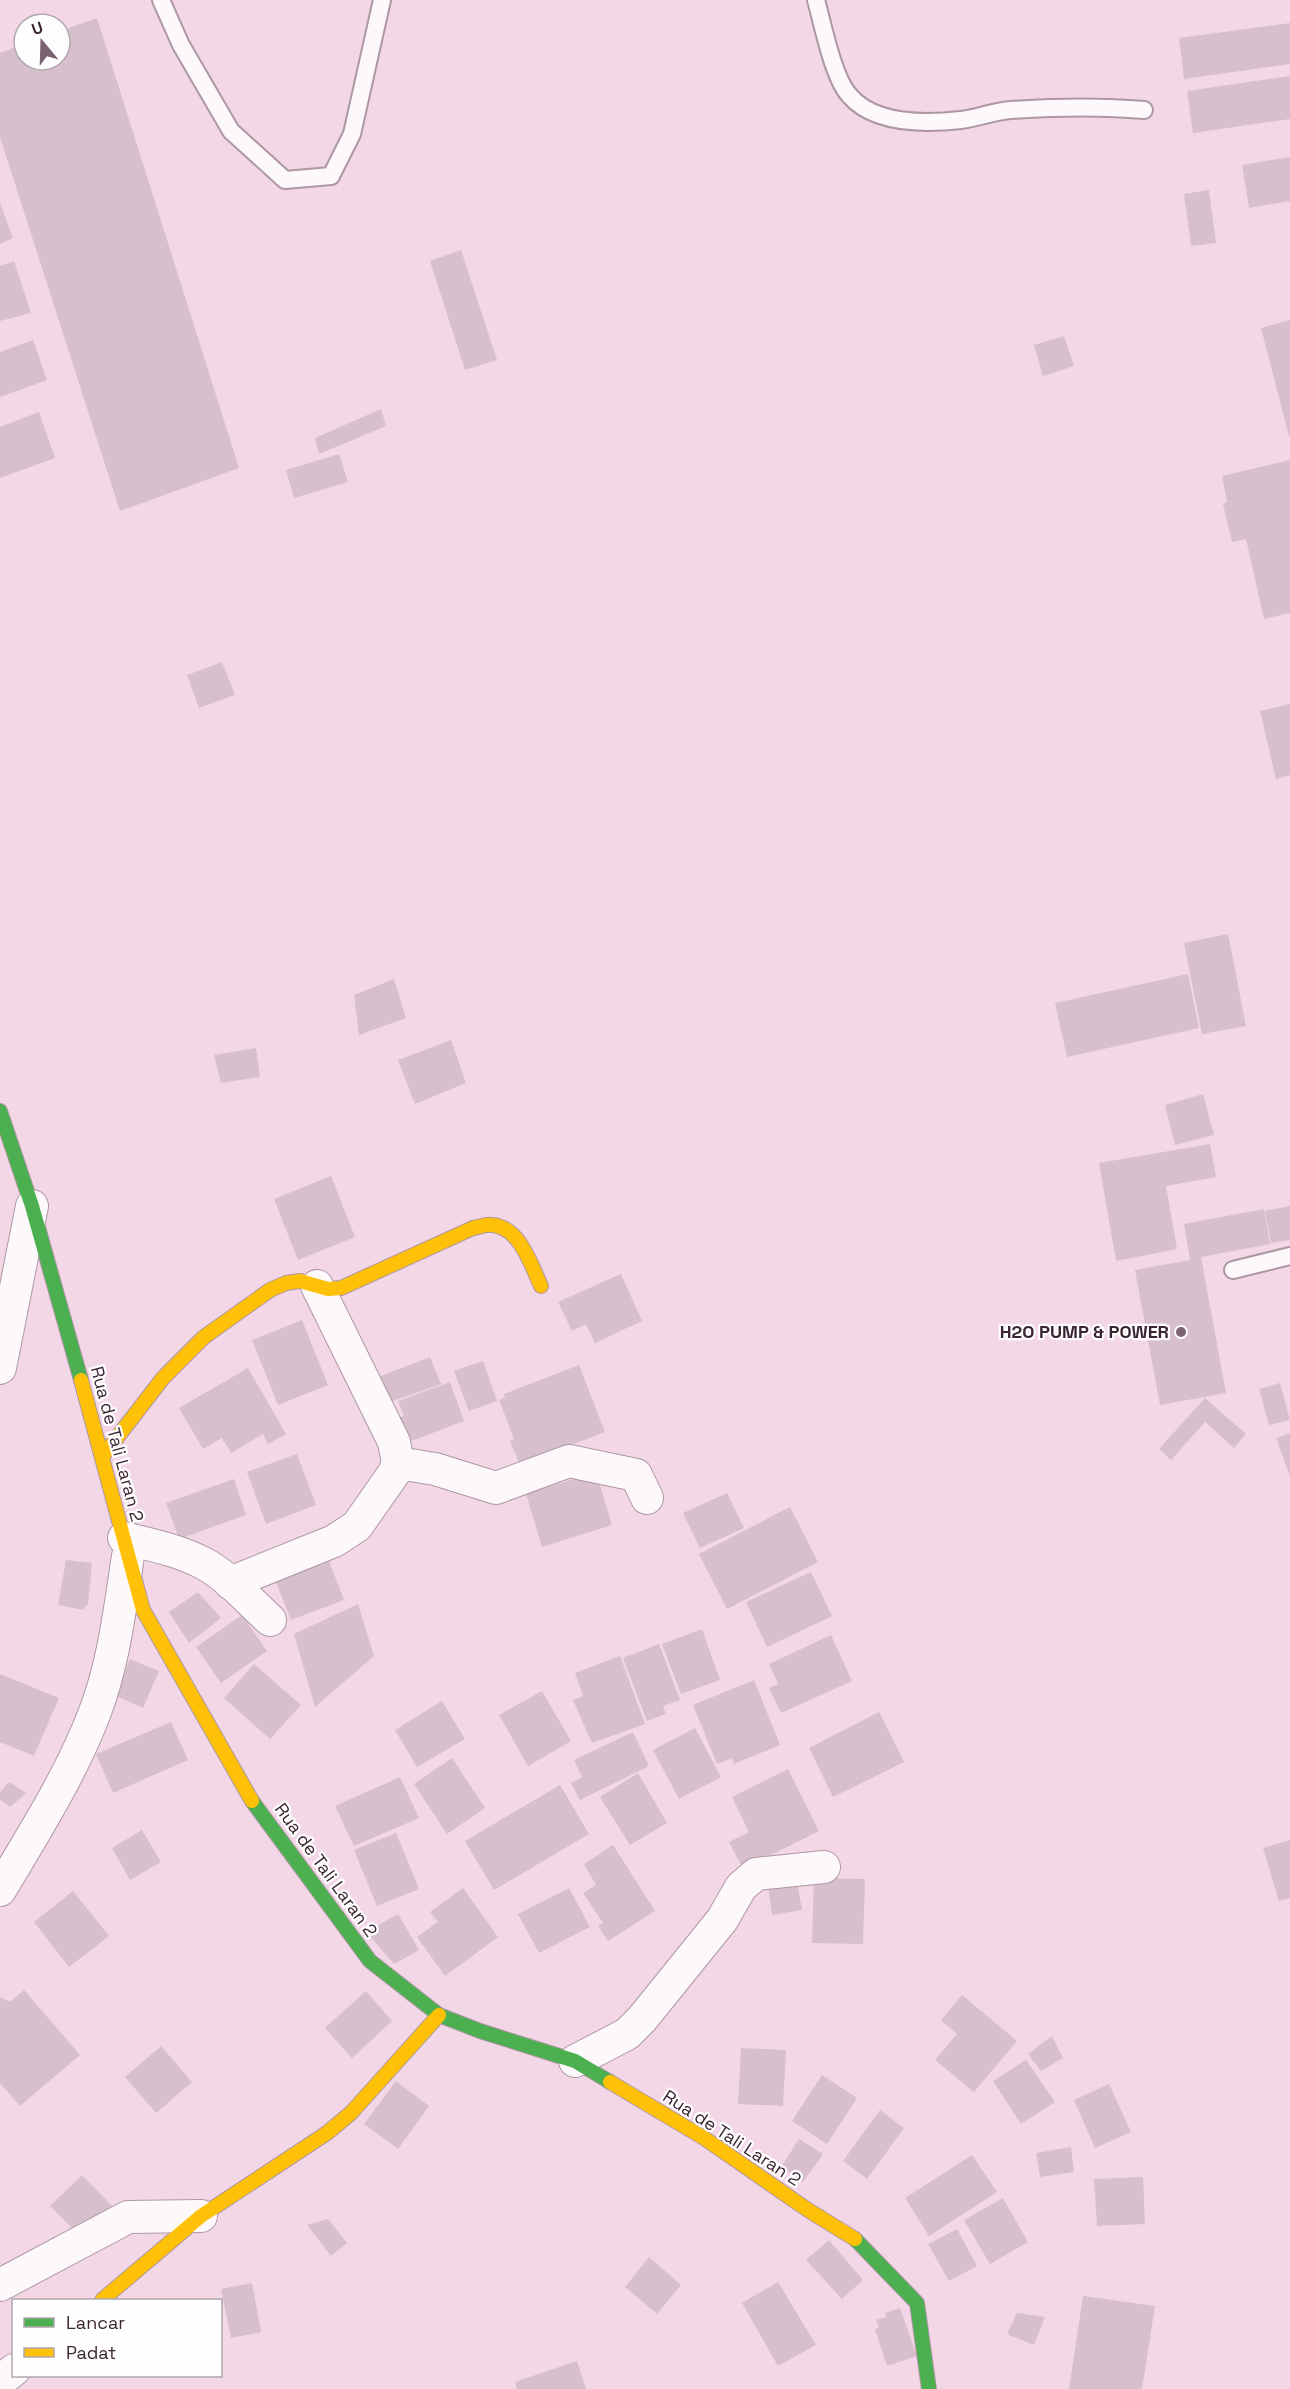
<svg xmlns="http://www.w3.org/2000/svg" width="1290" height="2389" font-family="'Space Grotesk',sans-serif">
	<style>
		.building { fill: #d7bfce }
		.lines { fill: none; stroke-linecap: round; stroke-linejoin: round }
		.lane-casing { stroke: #ae97a4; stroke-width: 20 }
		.street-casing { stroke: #ae97a4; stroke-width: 34 }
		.fast-casing { stroke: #ae97a4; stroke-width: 16 }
		.slow-casing { stroke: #ae97a4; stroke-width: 16 }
		.lane { stroke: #fdf9fb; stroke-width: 16 }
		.street { stroke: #fdf9fb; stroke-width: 32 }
		.fast { stroke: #4caf50; stroke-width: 14 }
		.slow { stroke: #ffc107; stroke-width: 14 }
		.poi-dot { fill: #7c6372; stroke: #fefefe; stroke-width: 2 }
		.labels { text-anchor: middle; stroke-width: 4.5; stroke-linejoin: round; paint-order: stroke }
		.poi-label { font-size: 18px; font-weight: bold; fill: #3c2533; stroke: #fefefe; text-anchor: end }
		.street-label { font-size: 18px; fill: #3c2533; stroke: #fefefe }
	</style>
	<rect width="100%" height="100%" fill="#f3d7e7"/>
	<path class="building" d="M97,18L239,468L120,511L0,137V53L24,44V60H60V31Z
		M1290,23V64L1184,79L1179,38Z
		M1290,76V119L1193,133L1187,91Z
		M1290,157V201L1249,208L1242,165Z
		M1209,190L1216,243L1191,246L1184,194Z
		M0,203L13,238L0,244Z
		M461,250L497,360L465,370L430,261Z
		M14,261L31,313L0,321V266Z
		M1290,320V436H1289L1261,328Z
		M1064,336L1074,366L1043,376L1034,345Z
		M33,340L47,380L0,397V352Z
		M381,409L386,426L319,454L315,438Z
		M39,412L55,458L0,478V427Z
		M339,454L348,482L294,498L286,470Z
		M1290,460V613L1264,619L1246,539L1232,542L1223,504L1227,502L1222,476Z
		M222,662L235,695L199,708L187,675Z
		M1290,704V775L1276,779L1260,711Z
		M1228,934L1246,1026L1202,1034L1184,943Z
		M1188,974L1199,1028L1067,1057L1055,1003Z
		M394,979L406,1018L359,1035L354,995Z
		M451,1040L466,1083L415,1104L398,1060Z
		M256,1048L260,1077L221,1083L214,1055Z
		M1203,1094L1214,1135L1175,1145L1165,1105Z
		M1210,1144L1216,1177L1166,1186L1177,1249L1116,1261L1099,1163Z
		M331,1176L355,1237L298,1260L274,1199Z
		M1290,1206V1240L1271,1243L1265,1211Z
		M1264,1209L1270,1244L1201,1257L1226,1393L1160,1405L1135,1270L1190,1260L1184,1224Z
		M621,1274L642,1321L595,1343L586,1324L572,1331L558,1302Z
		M302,1320L328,1385L278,1405L252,1340Z
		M430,1357L441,1384L390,1402L381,1376Z
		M483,1361L497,1401L469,1411L454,1371Z
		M579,1365L605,1432L520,1465L510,1441L514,1439L499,1400L505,1397L504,1394Z
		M248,1368L286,1434L268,1444L263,1434L231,1453L222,1438L203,1449L179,1408Z
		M450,1382L464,1421L406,1443L397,1418L404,1416L398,1401Z
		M1280,1383L1290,1420L1269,1425L1259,1389Z
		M1205,1398L1246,1434L1234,1448L1205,1422L1171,1460L1159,1449Z
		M1290,1433V1476L1276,1438Z
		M297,1454L316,1505L266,1524L247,1472Z
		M596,1472L612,1525L542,1547L526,1494Z
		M234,1479L246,1515L179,1539L166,1503Z
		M727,1493L744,1528L700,1548L683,1513Z
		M790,1507L818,1562L727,1609L699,1554Z
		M66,1560L92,1563L88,1605H85L84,1610L58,1605Z
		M329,1561L344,1600L291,1620L274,1577L290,1570L292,1575Z
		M811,1572L832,1616L767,1647L746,1602Z
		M198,1592L221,1618L189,1643L169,1612Z
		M358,1604L374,1656L315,1707L294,1634Z
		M242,1615L267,1651L221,1683L196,1647Z
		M702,1629L720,1680L681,1694L662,1644Z
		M831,1635L852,1681L781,1713L769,1688L778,1684L769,1664Z
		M659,1644L680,1700L663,1706L666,1714L647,1721L623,1658Z
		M620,1656L645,1724L592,1743L573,1700L583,1696L575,1673Z
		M130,1659L159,1671L143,1708L114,1695Z
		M254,1664L301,1705L270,1739L224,1698Z
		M0,1674L59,1698L34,1756L0,1742Z
		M754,1680L780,1745L734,1764L732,1758L717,1764L693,1705Z
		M542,1691L571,1741L528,1766L499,1715Z
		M442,1701L465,1739L417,1767L395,1730Z
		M879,1712L904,1762L833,1797L809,1748Z
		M171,1722L188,1760L113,1793L96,1754Z
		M695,1728L721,1777L679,1799L653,1750Z
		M633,1732L649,1766L580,1800L571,1783L582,1777L574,1760Z
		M452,1758L485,1808L447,1834L414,1784Z
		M788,1769L819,1831L743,1869L729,1842L749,1832L732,1797Z
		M638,1773L667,1823L630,1845L600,1797Z
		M400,1777L419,1818L354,1846L335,1806Z
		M9,1782L26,1793L10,1807L0,1799V1792Z
		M560,1785L589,1834L494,1890L465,1841Z
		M142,1830L161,1862L130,1880L112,1848Z
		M396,1833L419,1889L377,1906L354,1850Z
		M1290,1840V1898L1279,1901L1263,1848Z
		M613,1845L655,1911L608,1941L598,1926L603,1923L583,1893L596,1885L584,1864Z
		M814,1878L865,1879L863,1944L812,1943Z
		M797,1882L802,1910L772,1915L768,1886Z
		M463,1888L498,1937L445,1976L417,1937L438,1922L430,1912Z
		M569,1888L590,1927L539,1953L518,1914Z
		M73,1891L109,1936L69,1967L34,1922Z
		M398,1914L419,1950L394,1964L366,1932Z
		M24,1990L80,2055L20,2106L0,2083V1997L10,2002Z
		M366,1991L392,2021L352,2058L325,2028Z
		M962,1995L1017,2041L974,2092L935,2060L957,2034L941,2020Z
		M1052,2036L1063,2058L1041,2071L1028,2054Z
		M161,2046L192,2082L156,2113L125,2077Z
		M741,2048L786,2050L783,2106L738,2104Z
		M1026,2060L1055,2102L1021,2124L993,2081Z
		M822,2075L857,2098L827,2144L792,2121Z
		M396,2081L429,2106L398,2149L364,2124Z
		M1109,2084L1131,2132L1095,2148L1074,2100Z
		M880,2110L904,2128L867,2179L843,2161Z
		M799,2139L823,2154L803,2182L781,2167Z
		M1071,2147L1074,2172L1040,2177L1036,2153Z
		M972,2155L997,2192L929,2236L905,2198Z
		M82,2175L113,2207L82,2238L50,2206Z
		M1143,2177L1145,2224L1097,2226L1094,2179Z
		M1003,2198L1028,2242L990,2264L964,2220Z
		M328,2219L347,2243L331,2256L307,2225Z
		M957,2229L977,2266L949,2281L928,2244Z
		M829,2240L863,2280L842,2299L806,2260Z
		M649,2257L681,2285L657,2314L625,2287Z
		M778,2282L816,2345L778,2366L742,2303Z
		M252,2283L261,2332L231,2338L221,2289Z
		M1083,2296L1155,2306L1142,2389H1069Z
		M900,2308L917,2356L887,2366L875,2329L879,2328L876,2320L886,2317L885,2313Z
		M1017,2313L1045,2317L1034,2345L1007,2334Z
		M577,2361L586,2389H517L515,2382Z"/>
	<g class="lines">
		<g class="lane-casing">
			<path id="lane" d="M161,0L181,45L231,131L285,180L331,176L352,134L382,0
				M816,0C823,25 833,77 849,95C874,125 925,124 961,120C978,118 994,111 1011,110C1055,107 1100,106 1144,110
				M1233,1270L1290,1256"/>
		</g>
		<g class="street-casing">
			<path id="street" d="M0,1368L32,1206
				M398,1463L435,1469L496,1488L569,1461L636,1475L647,1498
				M124,1538C151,1545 178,1550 203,1563C228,1576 249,1601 270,1620
				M230,1583L334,1541L357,1526L394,1473L398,1463L394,1442L317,1286
				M0,1890C34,1833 71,1775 95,1712C114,1662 120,1608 128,1556
				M575,2061L627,2034L642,2019L722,1920L741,1887L756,1874L824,1867
				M0,2285L128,2217L201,2216
				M0,2381L14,2370"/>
		</g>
		<g class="fast-casing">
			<path id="fast" d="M0,1111L32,1206L81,1380
				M252,1801L370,1961L439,2015L480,2031L575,2061L610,2082
				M855,2239L917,2303L929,2389"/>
		</g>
		<g class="slow-casing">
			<path id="slow" d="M81,1380L143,1610L252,1801
				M102,1457L163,1378L204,1337L270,1290L286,1283L300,1281L328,1289L341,1288L473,1228C479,1227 486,1224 492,1225C520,1227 531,1265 541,1286
				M610,2082L704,2138L808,2210L855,2239
				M102,2300L201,2216L327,2133L351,2113L439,2015"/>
		</g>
		<use href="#lane" class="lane"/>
		<use href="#street" class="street"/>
		<use href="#fast" class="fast"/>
		<use href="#slow" class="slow"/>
	</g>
	<circle class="poi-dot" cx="1181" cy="1332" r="6"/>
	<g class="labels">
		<g class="poi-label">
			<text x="1169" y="1338">H2O PUMP &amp; POWER</text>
		</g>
		<g class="street-label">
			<text transform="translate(117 1444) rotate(75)" y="6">Rua de Tali Laran 2</text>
			<text transform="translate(326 1870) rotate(54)" y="6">Rua de Tali Laran 2</text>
			<text transform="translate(732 2138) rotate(33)" y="6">Rua de Tali Laran 2</text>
		</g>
	</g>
	<rect x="12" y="2299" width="210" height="78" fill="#fefefe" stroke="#b0a7ad" stroke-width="1.5"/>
	<rect x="24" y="2318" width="30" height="9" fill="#4caf50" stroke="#b0a7ad" stroke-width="1.5"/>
	<text x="66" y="2329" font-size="18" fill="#3c2533">Lancar</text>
	<rect x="24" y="2348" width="30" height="9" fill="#ffc107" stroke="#b0a7ad" stroke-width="1.5"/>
	<text x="66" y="2359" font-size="18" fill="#3c2533">Padat</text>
	<g transform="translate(42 42) rotate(341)"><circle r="28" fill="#fefefe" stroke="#b0a7ad" stroke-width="1.5"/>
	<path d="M0-4.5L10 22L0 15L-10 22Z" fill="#7c6372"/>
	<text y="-9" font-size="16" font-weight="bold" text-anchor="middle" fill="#3c2533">U</text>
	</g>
</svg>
